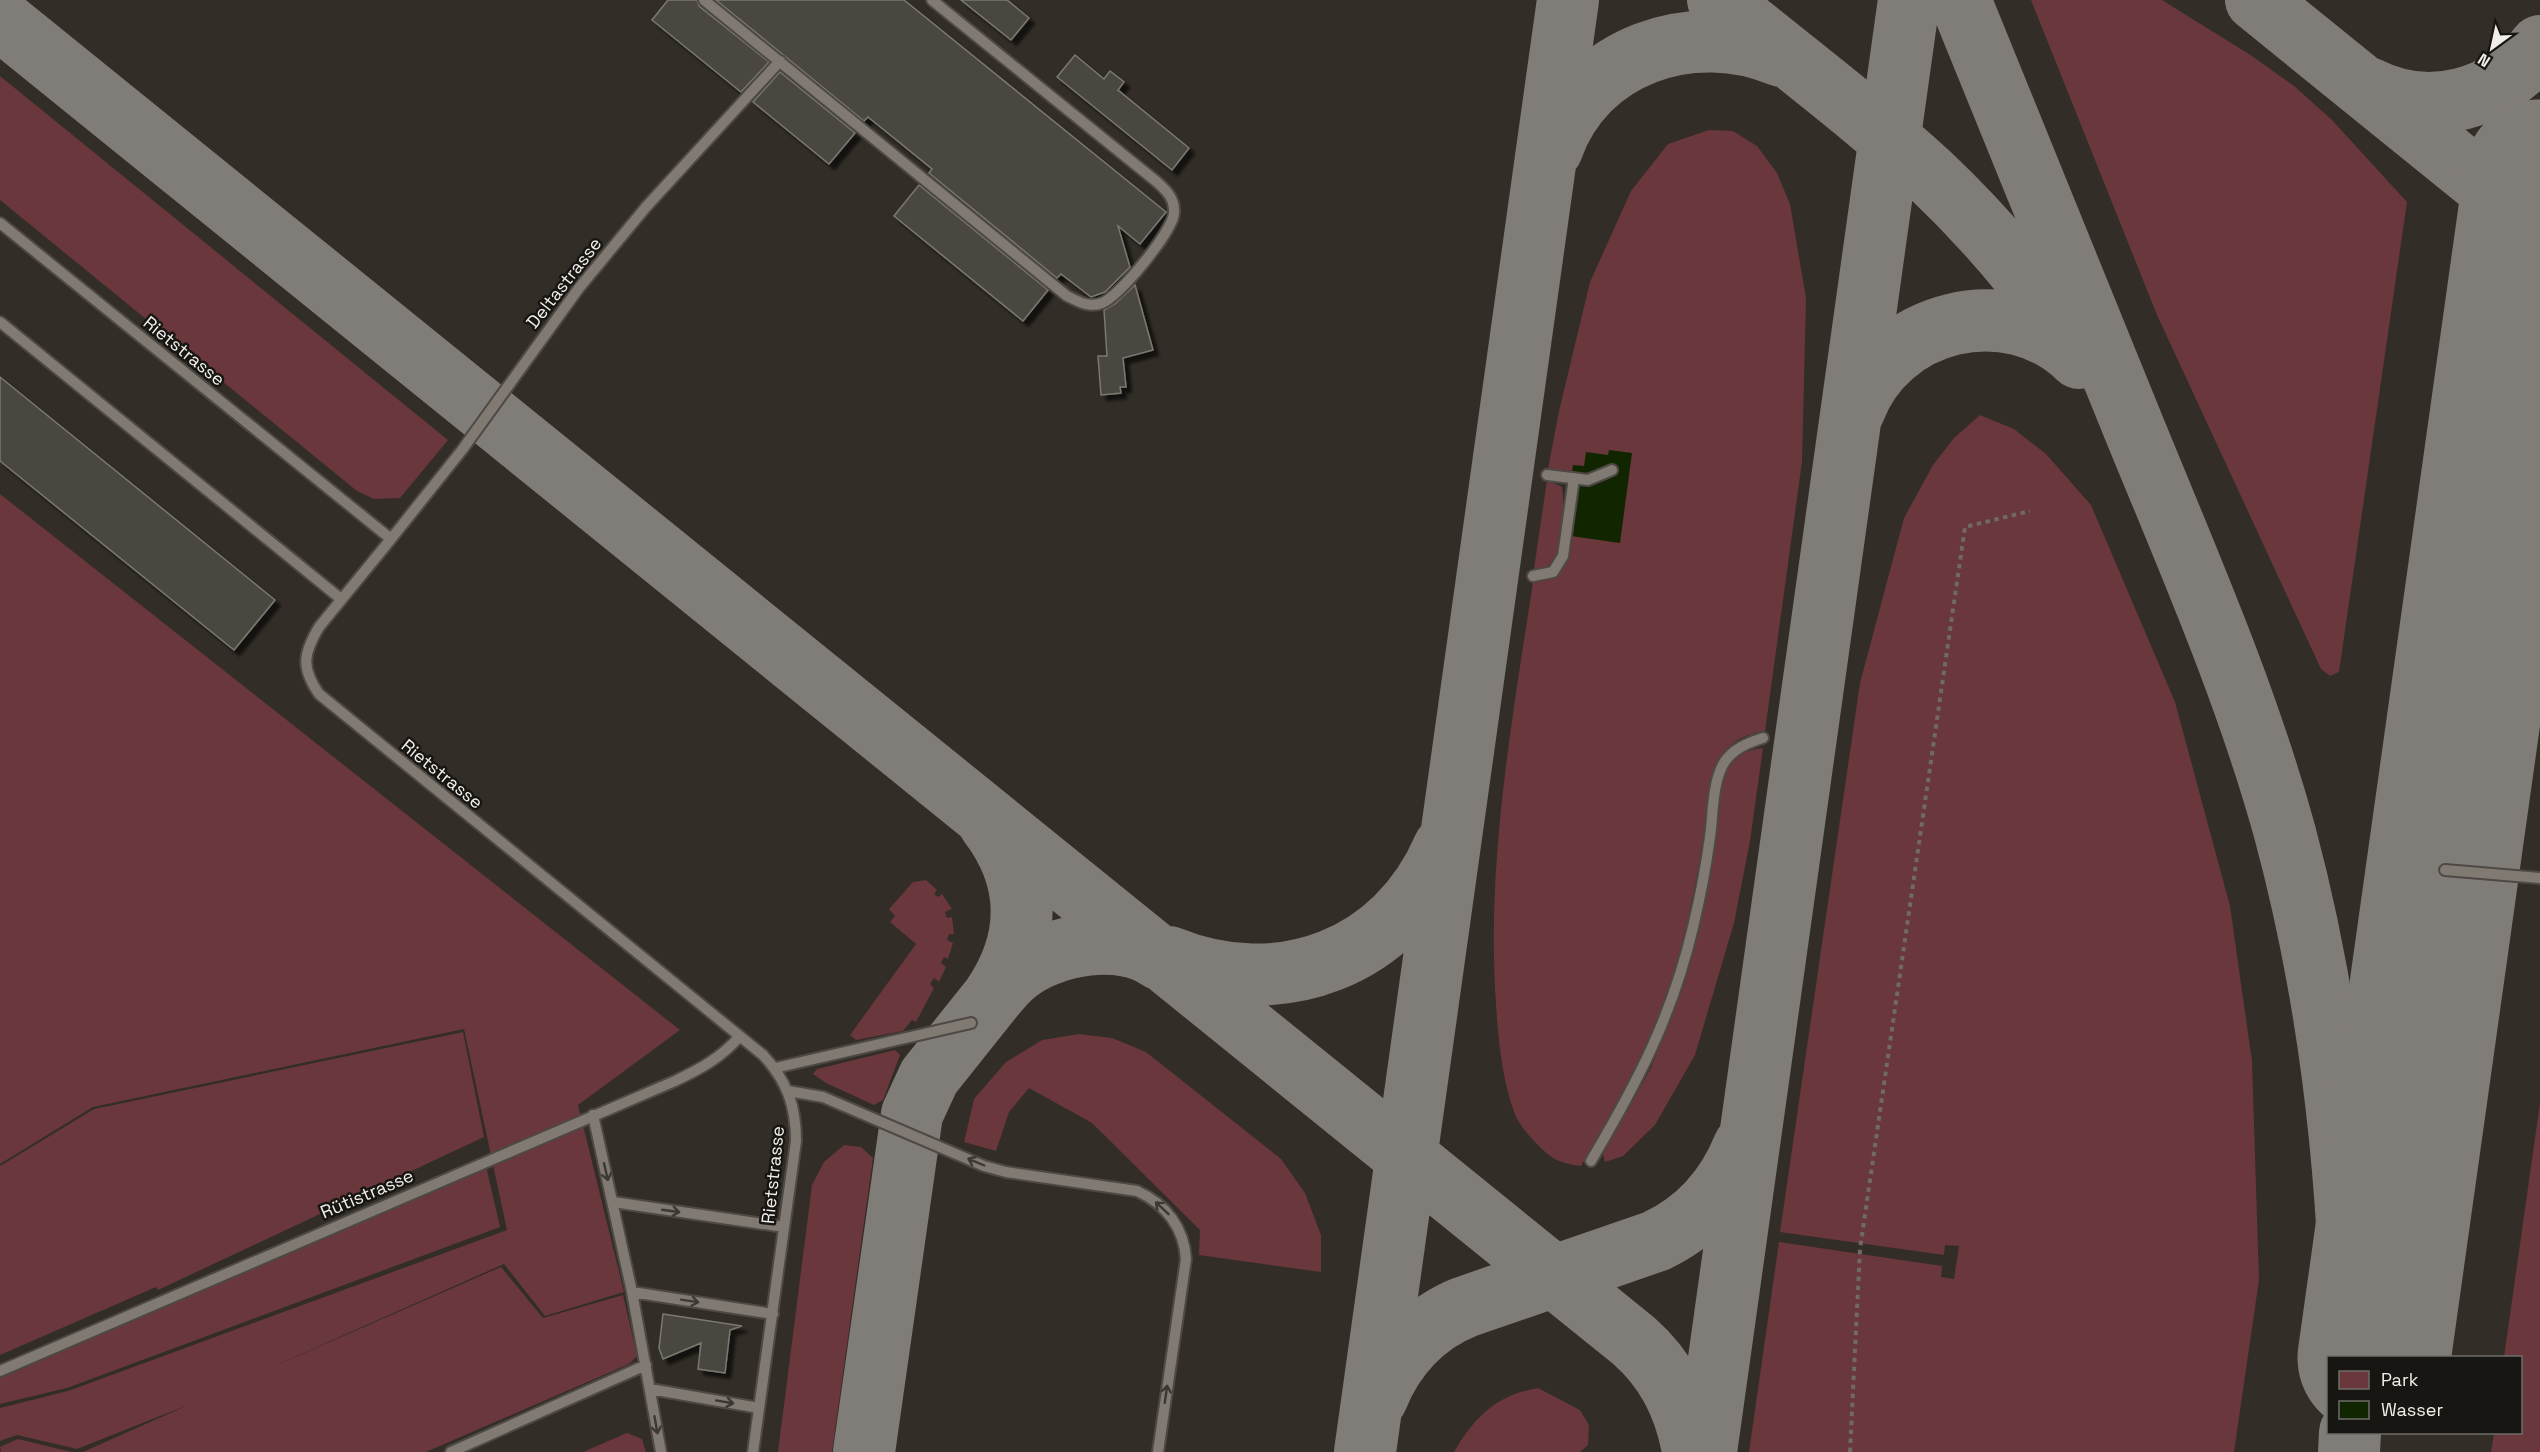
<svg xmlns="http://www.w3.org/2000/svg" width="2540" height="1452" font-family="'Space Grotesk',sans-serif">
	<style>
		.green { fill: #69373c }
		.water { fill: #112600 }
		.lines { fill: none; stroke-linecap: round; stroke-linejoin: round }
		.taxiway { stroke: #807c77; stroke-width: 62 }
		.runway { stroke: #807c77; stroke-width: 153 }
		.building { fill: #48473f; stroke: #797970; stroke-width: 1.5; filter: url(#shadow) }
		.service-casing { stroke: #4e4945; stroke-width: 14 }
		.path { stroke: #6f6a65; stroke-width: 4; stroke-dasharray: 4.5 4.5; stroke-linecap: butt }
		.service { stroke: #807a73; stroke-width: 10 }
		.oneway { stroke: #3c3935 }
		.labels { text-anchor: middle; stroke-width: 5; stroke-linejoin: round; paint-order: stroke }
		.street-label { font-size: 18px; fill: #f2efeb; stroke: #181613 }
	</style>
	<defs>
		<filter id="shadow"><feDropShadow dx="5.5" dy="5.5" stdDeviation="1.5" flood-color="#0009"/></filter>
	</defs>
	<rect width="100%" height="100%" fill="#322d27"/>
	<path class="green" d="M2031,0H2162L2252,56L2294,86L2332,120L2407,202L2339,672L2330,676L2321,669L2157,315Z
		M0,76L448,440L400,498L374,499L357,491L0,200Z
		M1709,130L1733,131L1757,146L1777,173L1790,204L1806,298L1802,462L1765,731C1736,736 1723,747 1712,775C1701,863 1685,955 1652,1038C1634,1083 1606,1124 1581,1166C1574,1165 1566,1164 1559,1161C1544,1155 1519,1127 1514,1112C1502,1079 1498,1038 1496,1004C1486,863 1512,721 1533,582C1552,579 1563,575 1569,556L1580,474L1548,469L1559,411L1590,282L1631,191L1668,144Z
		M1980,415L2014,429L2046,454L2091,505L2175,702L2230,906L2252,1061L2259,1280L2234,1452H1749L1779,1242L1942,1266L1941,1277L1954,1279L1959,1246L1945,1245L1944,1255L1780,1232L1860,683L1904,518L1933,465L1954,438Z
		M1547,480L1562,487C1565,502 1563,552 1552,563C1547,568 1540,568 1534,569Z
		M0,494L680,1030L578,1105L624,1292L545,1316L504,1264L245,1379L501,1267L543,1318L623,1295L637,1356L629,1364L426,1452H83L188,1405L77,1449L17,1435L0,1441V1408L68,1391L507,1230L464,1029L93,1107L0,1164Z
		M1763,748L1750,841L1734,923L1695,1055L1655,1125L1623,1156L1605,1162L1603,1154L1651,1068L1677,999L1700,917L1725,770C1737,756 1745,750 1763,748Z
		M926,880L937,890L934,894L938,897L942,894L952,909L945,912L947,918L952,917L954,934H949L947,940L953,943L948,959L944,957L941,963L946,967L939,982L934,978L930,984L934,988L916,1022L912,1020L903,1031L856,1040L850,1035L916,944L890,922L895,916L889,909L913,882Z
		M463,1032L484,1137L158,1290L156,1287L0,1355V1166L94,1109Z
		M1079,1034L1112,1038L1146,1052L1281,1159L1305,1193L1321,1235V1272L1199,1255L1200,1230L1092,1123L1029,1088L1009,1112L996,1151L964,1142L974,1099L1006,1062L1042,1040Z
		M895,1050L900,1055L883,1100L874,1105L826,1083L813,1074L817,1069Z
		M2540,1103V1452H2491L2494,1433L2520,1432V1358L2504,1357Z
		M844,1145L861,1147L873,1158L832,1452H778L812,1185L824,1162Z
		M486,1166L500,1227L67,1388L0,1404V1376Z
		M1538,1388L1580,1410L1589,1425L1588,1445L1580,1452H1454C1475,1416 1497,1395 1538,1388Z
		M627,1433L642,1439L646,1452H583Z
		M18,1439L72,1452H1L0,1447Z"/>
	<path class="water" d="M1609,450L1632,453L1620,543L1564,535L1573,465L1584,466L1586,452L1608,455Z"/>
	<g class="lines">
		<path class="taxiway" d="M1718,0C1789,58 1863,113 1930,175C1985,227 2035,286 2077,349
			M1960,0C2019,146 2078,292 2138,438C2191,567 2248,698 2285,833C2331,1004 2350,1181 2352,1358
			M2256,0L2540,230
			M0,19L1634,1341C1667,1370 1686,1409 1693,1452
			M2368,88C2429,119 2499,100 2540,46
			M1552,149C1585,54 1693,19 1781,56
			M2491,192C2517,222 2525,262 2522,301
			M1854,411C1887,320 2008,289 2079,358
			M989,823C1032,879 1032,940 992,998C1000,988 1008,978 1018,971C1053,944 1122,932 1159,959
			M1169,957C1279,1002 1396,959 1444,847
			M1377,1398C1393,1357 1424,1323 1465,1307L1656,1241C1697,1222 1727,1188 1744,1146
			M864,1452L912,1114L929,1077L992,998
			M1365,1452L1568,0
			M1706,1452L1909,0
			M2349,1452L2350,1432"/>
		<path class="runway" d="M2374,1358L2540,176"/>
	</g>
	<path class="building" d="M668,0H697L699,6L769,62L741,92L652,20Z
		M716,0H904L1166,212L1140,244L1118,226L1130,267L1105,292L1091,297L1061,274L1057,278L929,173L932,169L868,117L864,121Z
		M961,0H1007L1029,18L1011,40Z
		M1075,55L1104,79L1110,71L1124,82L1118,90L1189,148L1172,170L1057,77Z
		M780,72L855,133L829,164L753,102Z
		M919,185L1048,290L1023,321L894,216Z
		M1135,285L1153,350L1123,358L1126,387H1120L1121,393L1101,395L1098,356H1107L1104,310L1115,304Z
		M0,377L275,600L234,650L0,461Z
		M663,1314L742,1326L730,1330L725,1373L698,1369L701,1343L663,1359L659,1348Z"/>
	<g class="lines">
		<g class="service-casing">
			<path id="service" d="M704,0L1067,296C1079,302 1089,308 1102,303C1119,297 1173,231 1174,213C1175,199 1167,191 1157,182L932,0
				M0,223L391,539L319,627C303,654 301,668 319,694L763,1055C787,1081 796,1106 796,1141L753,1452
				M0,322L341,599
				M1547,475L1588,480L1612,470
				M391,539L462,450L579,288L646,207L780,61
				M1533,576L1553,572L1563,556L1574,478
				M2445,870L2540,878
				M775,1068L971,1023
				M788,1091L823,1097L984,1166L1006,1172L1137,1191C1166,1204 1184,1228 1186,1259L1158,1452
				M593,1115L632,1292L661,1452
				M1591,1161C1637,1083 1672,1017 1693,927C1700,898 1706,867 1710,837C1713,817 1712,793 1719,774C1725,753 1743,744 1763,738
				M613,1202L784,1227
				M632,1292L773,1314
				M0,1371L675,1081C700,1069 721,1058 740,1036
				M650,1389L759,1408
				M451,1452L646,1365"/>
		</g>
		<path class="path" d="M1850,1452L1860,1249L1965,527L2030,511"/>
		<use href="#service" class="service"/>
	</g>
	<defs><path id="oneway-shaft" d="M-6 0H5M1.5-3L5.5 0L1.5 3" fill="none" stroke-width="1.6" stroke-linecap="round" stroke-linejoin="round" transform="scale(1.5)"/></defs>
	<g class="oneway">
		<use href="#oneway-shaft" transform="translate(976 1162) rotate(-157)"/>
		<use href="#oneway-shaft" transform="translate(606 1172) rotate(77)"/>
		<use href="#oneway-shaft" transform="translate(1162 1208) rotate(-137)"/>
		<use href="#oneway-shaft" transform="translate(671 1211) rotate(8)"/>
		<use href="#oneway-shaft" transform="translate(690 1301) rotate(9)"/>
		<use href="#oneway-shaft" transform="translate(1166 1394) rotate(-82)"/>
		<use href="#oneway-shaft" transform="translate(725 1402) rotate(10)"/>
		<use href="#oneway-shaft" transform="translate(656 1425) rotate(80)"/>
	</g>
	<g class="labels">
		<g class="street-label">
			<text transform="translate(564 283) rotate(-52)" y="6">Deltastrasse</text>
			<text transform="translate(184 351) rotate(39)" y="6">Rietstrasse</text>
			<text transform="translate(442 774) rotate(39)" y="6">Rietstrasse</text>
			<text transform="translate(773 1175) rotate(-84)" y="6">Rietstrasse</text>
			<text transform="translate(367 1194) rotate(-23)" y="6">Rütistrasse</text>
		</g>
	</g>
	<rect x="2327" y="1356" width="195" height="78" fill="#181613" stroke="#6f6d69" stroke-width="1.5"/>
	<rect x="2339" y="1371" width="30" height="18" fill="#69373c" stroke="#6f6d69" stroke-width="1.5"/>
	<text x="2381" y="1386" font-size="18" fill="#f2efeb">Park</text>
	<rect x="2339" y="1401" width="30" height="18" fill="#112600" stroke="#6f6d69" stroke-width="1.5"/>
	<text x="2381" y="1416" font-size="18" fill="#f2efeb">Wasser</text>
	<g transform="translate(2492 48) rotate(213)" stroke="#181613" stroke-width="4.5" paint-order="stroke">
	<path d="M0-4.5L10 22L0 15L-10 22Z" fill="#f2efeb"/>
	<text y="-9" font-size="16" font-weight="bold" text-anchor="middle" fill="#f2efeb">N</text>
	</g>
</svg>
